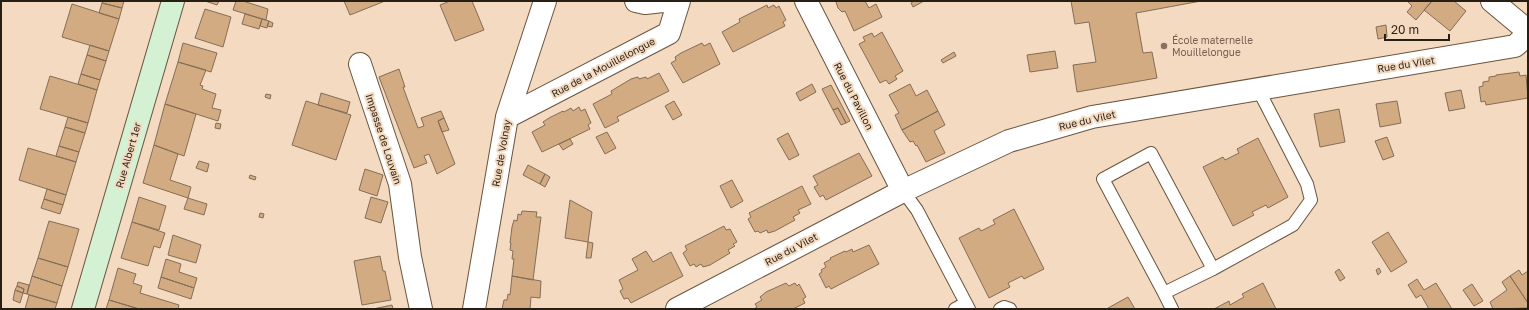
<svg xmlns="http://www.w3.org/2000/svg" width="1529" height="310" font-family="'Golos Text',sans-serif">
	<style>
		.building { fill: #d3ab82; stroke: #846e57 }
		.lines { fill: none; stroke-linecap: round; stroke-linejoin: round }
		.service-casing { stroke: #6a543e; stroke-width: 14 }
		.minor-casing { stroke: #6a543e; stroke-width: 24 }
		.secondary-casing { stroke: #6a543e; stroke-width: 24 }
		.service { stroke: #fff; stroke-width: 12 }
		.minor { stroke: #fff; stroke-width: 22 }
		.secondary { stroke: #d4f1d4; stroke-width: 22 }
		.education-dot { fill: #8d6e63; stroke: #f3dac0; stroke-width: 1.5 }
		.labels { text-anchor: middle; stroke-width: 4; stroke-linejoin: round; paint-order: stroke }
		.education-label { font-size: 10px; fill: #785e54; stroke: #f3dac0; text-anchor: start }
		.street-label { font-size: 10px; fill: #271e14; stroke: #f3dac0 }
	</style>
	<rect width="100%" height="100%" fill="#f3dac0"/>
	<path class="building" d="M103,1H124L122,8L102,3Z
		M205,1H219L217,5Z
		M236,1H243L268,9L266,20L233,10Z
		M344,1H385L350,15Z
		M450,1H472L484,30L455,41L440,5Z
		M838,1H865L869,8L876,4L882,17L854,31L845,11L842,12L838,8L836,2Z
		M914,1H924L913,7L911,3Z
		M1071,1H1201L1136,13L1143,53L1152,52L1157,78L1077,92L1073,65L1096,62L1089,22L1075,24Z
		M1409,1H1432L1416,20L1407,12L1412,6L1408,2Z
		M1432,1H1454L1466,11L1450,31L1424,10Z
		M102,3L122,8L119,19L99,13Z
		M72,4L119,19L109,51L62,37Z
		M767,5L768,8L774,5L776,8L779,6L786,20L783,22L785,26L733,52L722,32L740,22L739,19Z
		M205,9L231,17L223,47L195,38Z
		M245,14L262,19L259,29L242,24Z
		M262,19L269,21L267,28L260,26Z
		M269,21L273,23L272,27L267,26Z
		M1386,25L1387,37L1378,39L1376,27Z
		M882,32L903,71L895,76L897,79L889,84L886,80L880,83L859,44L865,41L863,37L872,33L874,37Z
		M183,43L217,53L211,72L178,62Z
		M702,43L704,46L710,43L720,64L683,83L671,63L676,60L675,57L681,53Z
		M90,45L109,51L106,61L87,55Z
		M1055,51L1058,68L1030,72L1027,55Z
		M954,52L956,56L943,63L941,60Z
		M87,55L106,61L100,80L81,74Z
		M178,62L206,70L200,85L203,86L202,89L216,94L212,108L221,110L218,121L165,104Z
		M399,69L405,87H403L418,128L424,126L421,118L441,111L444,118L438,121L455,164L437,174L429,154L424,156L427,163L414,168L379,77Z
		M1519,72L1520,76L1526,75L1528,98L1486,105L1485,101L1481,102L1479,87L1483,86V82L1489,81V77L1496,76V75Z
		M659,73L669,91L617,117L619,121L605,128L593,104L612,94L611,91L631,79L638,77L639,79L646,77L647,79Z
		M81,74L100,80L97,90L78,84Z
		M50,76L97,90L88,123L40,109Z
		M812,84L816,92L800,101L796,93Z
		M910,84L916,96L927,90L938,111L902,130L895,115L899,113L889,95Z
		M831,85L850,121L846,123L838,108L833,110L822,89Z
		M1461,90L1465,108L1449,111L1445,93Z
		M321,93L350,102L347,113L318,105Z
		M266,94L271,95L270,99L265,97Z
		M306,101L351,115L336,160L292,145Z
		M674,101L682,115L673,120L665,106Z
		M1397,101L1401,123L1380,127L1376,104Z
		M165,104L196,114L184,156L154,145Z
		M579,107L581,111L585,109L591,123L588,125L590,129L542,152L532,132L545,125L543,122L549,118L563,111L564,112L571,108L573,111Z
		M838,108L846,123L841,125L833,110Z
		M1339,109L1345,142L1320,147L1314,114Z
		M938,111L945,125L934,131L945,153L926,162L917,145L916,146L913,141L910,142L902,130Z
		M68,117L88,123L85,133L65,127Z
		M444,118L449,130L442,132L438,121Z
		M216,123L221,124L220,129L215,128Z
		M65,127L85,133L79,152L59,146Z
		M607,132L616,148L605,154L596,137Z
		M788,133L799,155L789,160L777,139Z
		M1387,137L1394,156L1383,160L1375,141Z
		M1258,138L1288,197L1268,208L1266,205L1252,212L1254,215L1233,226L1203,167L1223,157L1225,160L1239,153L1237,149Z
		M570,139L573,144L563,150L559,144Z
		M154,145L178,154L170,180L191,187L188,198L143,183Z
		M59,146L79,152L76,162L56,156Z
		M28,148L76,162L66,195L19,180Z
		M859,153L872,176L826,200L823,195L820,197L814,187L818,185L813,176Z
		M199,161L209,164L207,172L196,168Z
		M528,165L545,174L540,184L523,175Z
		M365,169L383,175L377,196L359,190Z
		M545,174L550,177L545,187L540,184Z
		M250,175L256,177L255,180L249,178Z
		M732,180L743,201L731,208L720,186Z
		M802,186L811,204L798,210L800,213L793,217L795,220L775,231L768,233L767,230L760,233L758,231L755,232L748,219L751,217L749,213Z
		M47,189L66,195L63,205L44,199Z
		M139,197L166,206L159,230L132,222Z
		M371,197L388,202L381,223L365,218Z
		M188,198L207,204L204,215L184,209Z
		M44,199L63,205L60,214L41,208Z
		M570,200L592,212L588,242L565,238Z
		M1014,209L1044,269L1024,279L1022,276L1008,283L1010,287L989,298L959,238L979,228L981,231L995,224L993,220Z
		M522,211L537,212L536,217H541L533,280L512,276L514,259H512L513,251L510,250L511,243H510L512,227L514,220L517,221L518,214L521,215Z
		M260,213L264,214L263,218L259,217Z
		M49,221L79,229L68,267L38,258Z
		M132,222L165,233L160,248L154,246L148,266L121,258Z
		M724,226L726,230L730,229L737,242L733,244L735,246L728,250L730,253L710,265L703,267L701,264L696,267L694,264L690,266L683,253L687,250L685,246Z
		M1388,232L1407,262L1391,272L1372,242Z
		M173,235L201,245L196,263L168,255Z
		M588,242L593,243L591,258H586Z
		M869,245L879,264L831,289L829,286L826,288L819,274L822,272L821,270L826,267L824,263L831,259L830,258L845,251L846,252L852,249L853,252Z
		M646,251L653,262L671,252L683,276L631,303L628,298L624,299L620,291L623,289L619,280L638,270L632,259Z
		M380,256L383,271H385L391,300L362,305L354,261Z
		M38,258L68,267L62,286L32,276Z
		M166,259L181,264L179,272L197,278L194,288L161,277Z
		M118,268L136,274L133,283L142,286L140,293L179,305L178,309H139L109,300Z
		M1379,268L1381,272L1378,275L1376,270Z
		M1339,269L1345,278L1340,281L1335,272Z
		M1519,270L1522,275L1528,271V303L1510,276Z
		M32,276L62,286L57,303L27,294Z
		M512,276L541,281L540,298L531,297L530,309H502L504,300H507L508,294L510,295Z
		M1510,276L1528,303V308L1493,309L1490,302L1507,290L1502,282Z
		M161,277L194,288L191,299L158,288Z
		M1417,279L1424,290L1436,283L1452,309H1429L1421,295L1416,298L1408,285Z
		M18,282L29,285L27,294L23,293L24,289L17,286Z
		M786,283L789,286L795,283L797,286L799,284L806,297L803,299L805,303L793,309H754L757,307L755,304L762,300L760,297L766,292Z
		M1263,283L1276,309H1214L1229,301L1230,305L1244,297L1242,294Z
		M1472,284L1483,301L1474,306L1463,290Z
		M17,286L24,289L23,293L15,290Z
		M15,290L23,293L20,303L13,300Z
		M29,295L57,303L55,309H25Z
		M1128,297L1135,309H1109L1108,308Z
		M109,300L136,308L139,309H106Z
		M392,305L393,309H373Z"/>
	<g class="lines">
		<g class="service-casing">
			<path id="service" d="M903,191L917,210L969,309
				M1213,269L1293,225L1311,200L1307,184L1258,89
				M1164,293L1213,269L1151,153L1103,179L1164,293L1172,309
				M955,309L966,303
				M1000,309L1004,307L1010,309"/>
		</g>
		<g class="minor-casing">
			<path id="minor" d="M636,1L645,3L663,1
				M806,1L903,191
				M1492,1L1528,31
				M360,64L400,184L410,257L421,309
				M507,117L669,33L679,1
				M474,309L507,117L545,1
				M677,309L903,191L1009,141L1092,117L1515,46L1528,34"/>
		</g>
		<g class="secondary-casing">
			<path id="secondary" d="M83,309L173,1"/>
		</g>
		<use href="#service" class="service"/>
		<use href="#minor" class="minor"/>
		<use href="#secondary" class="secondary"/>
	</g>
	<circle class="education-dot" cx="1164" cy="46" r="4"/>
	<g class="labels">
		<g class="education-label">
			<text x="1172" y="44">École maternelle<tspan x="1172" dy="12">Mouillelongue</tspan></text>
		</g>
		<g class="street-label">
			<text transform="translate(1406 64) rotate(-9)" y="4">Rue du Vilet</text>
			<text transform="translate(603 67) rotate(-28)" y="4">Rue de la Mouillelongue</text>
			<text transform="translate(854 96) rotate(63)" y="4">Rue du Pavillon</text>
			<text transform="translate(1087 120) rotate(-13)" y="4">Rue du Vilet</text>
			<text transform="translate(384 139) rotate(72)" y="4">Impasse de Louvain</text>
			<text transform="translate(501 153) rotate(-80)" y="4">Rue de Volnay</text>
			<text transform="translate(128 155) rotate(-74)" y="4">Rue Albert 1er</text>
			<text transform="translate(791 249) rotate(-28)" y="4">Rue du Vilet</text>
		</g>
	</g>
	<rect width="1529" height="310" fill="none" stroke="#271e14" stroke-width="4"/>
	<path d="M1385 34v6h64v-6" fill="none" stroke="#271e14" stroke-width="2"/>
	<text x="1391" y="34" font-size="12" fill="#271e14" stroke="#f3dac0" stroke-width="3" paint-order="stroke">20 m</text>
</svg>
